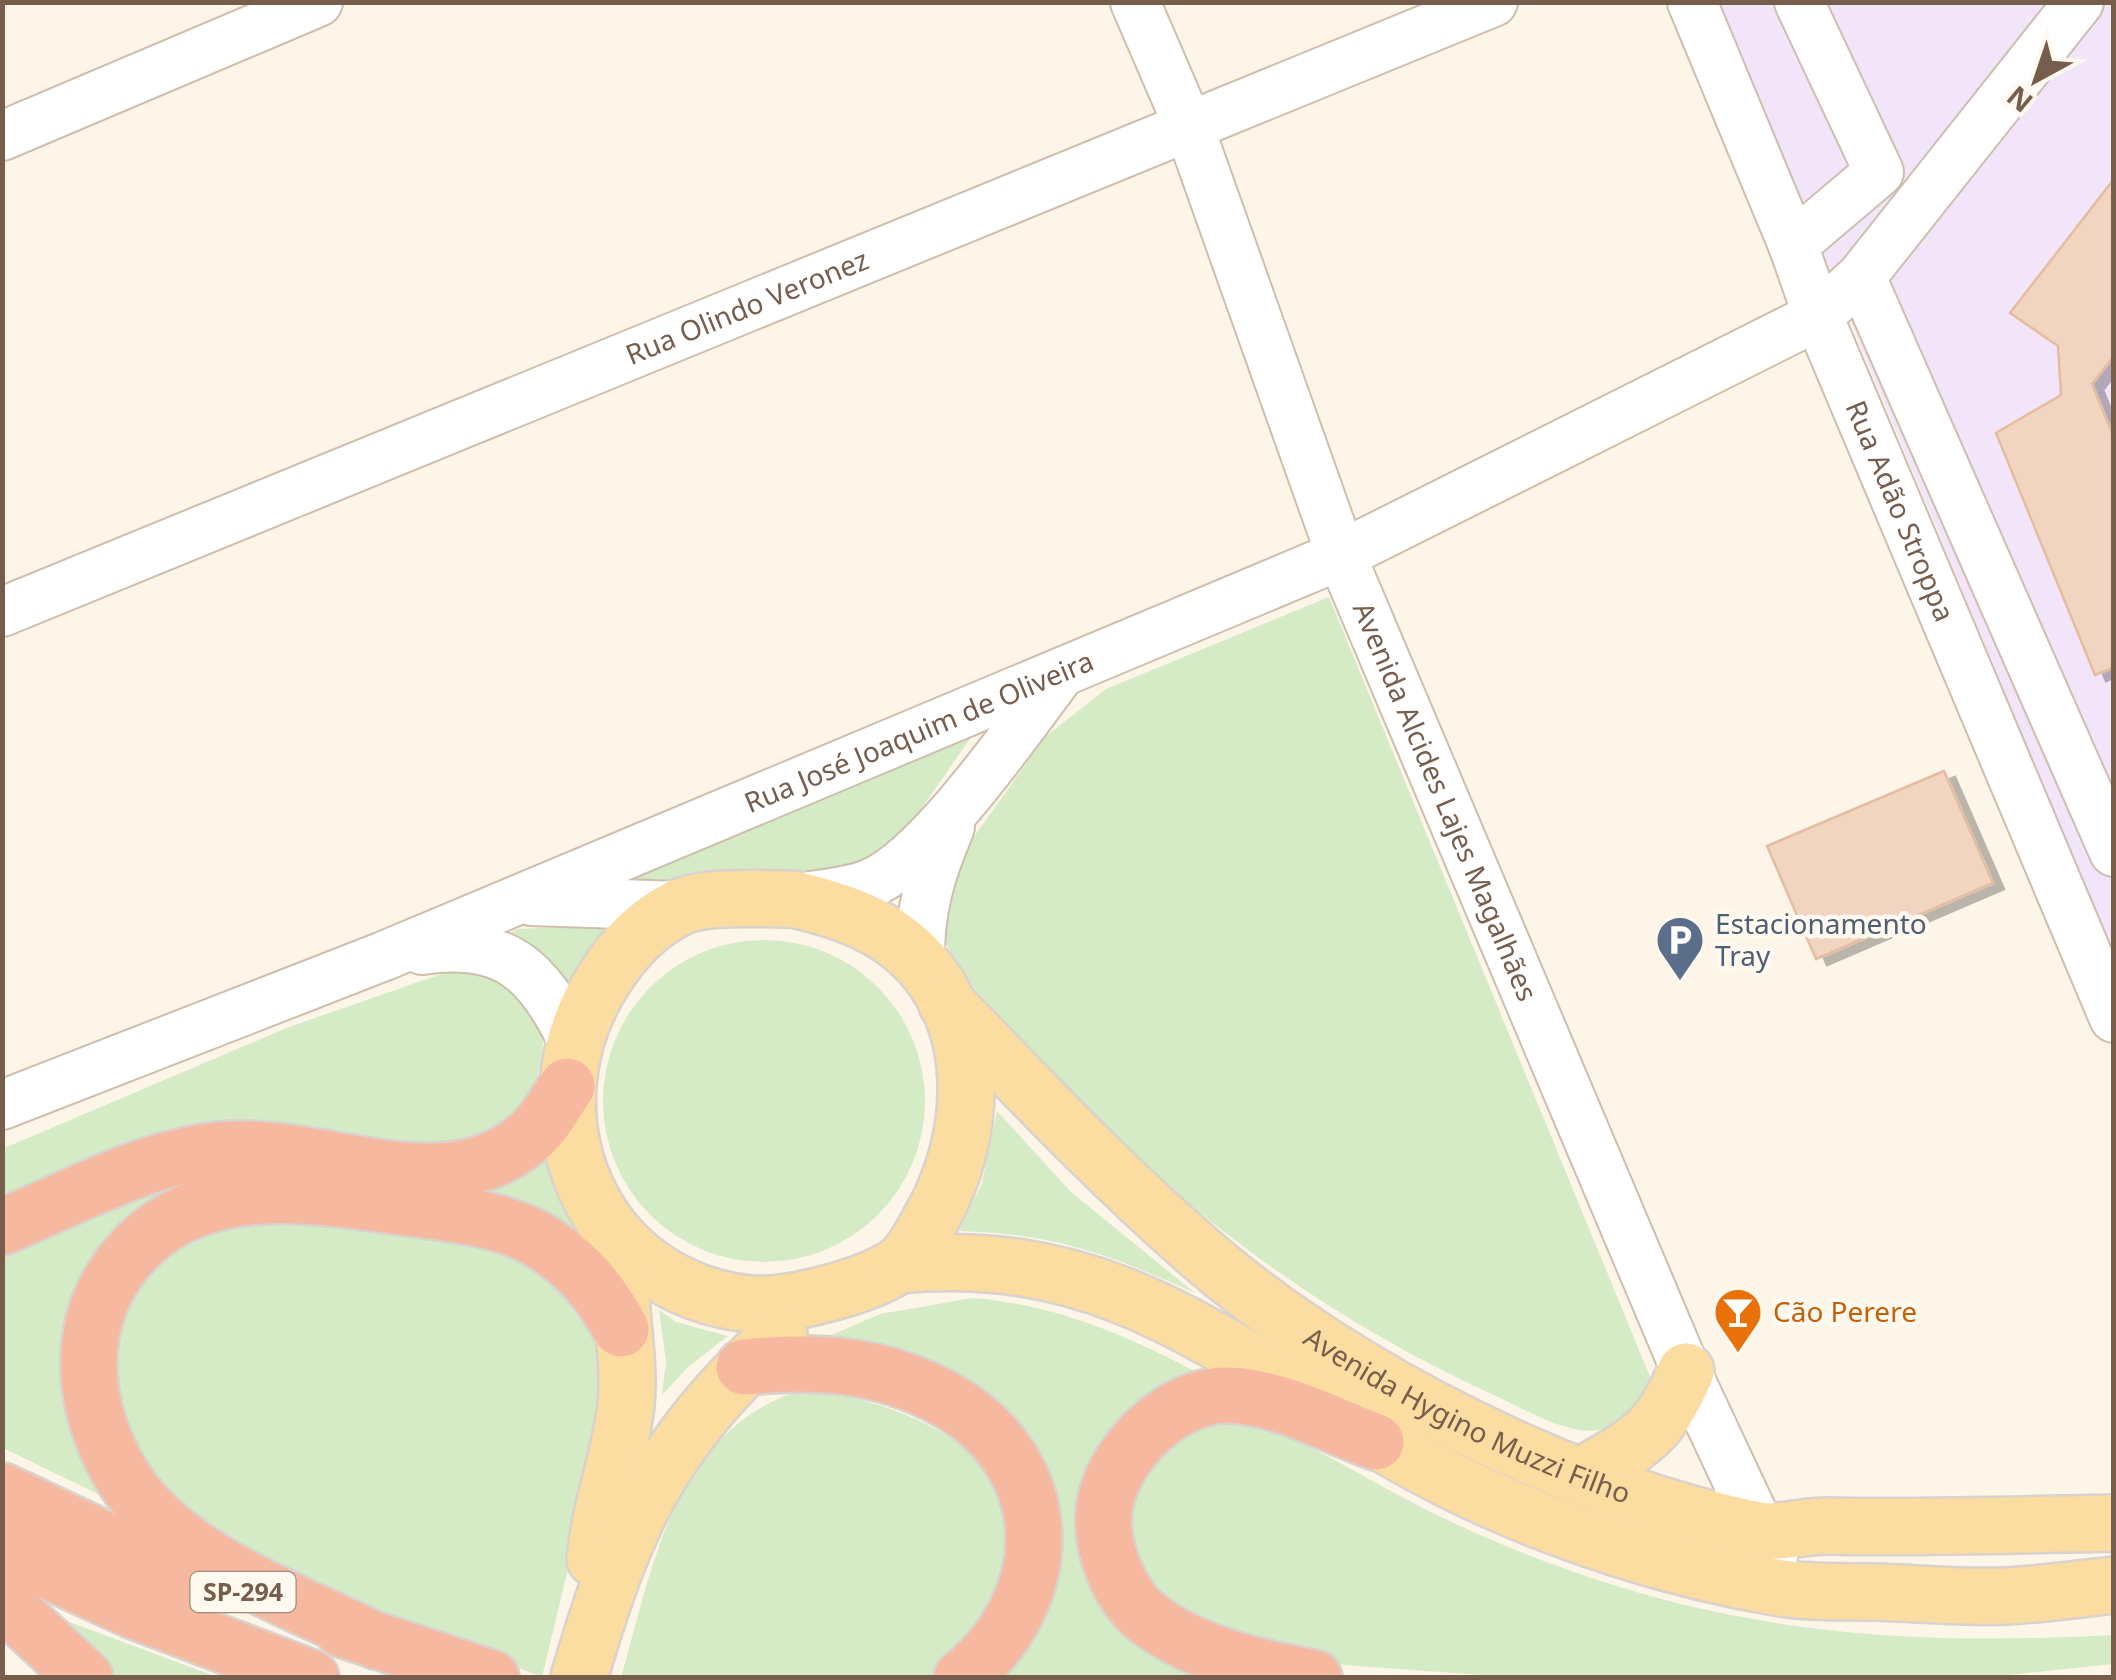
<svg xmlns="http://www.w3.org/2000/svg" width="2116" height="1680" font-family="'Noto Sans',sans-serif">
	<style>
		.education { fill: #f2e5f9 }
		.green { fill: #d4ebc6 }
		.building { fill: #f2d5c0; stroke: #e5bca0; stroke-width: 2.5; filter: url(#shadow) }
		.lines { fill: none; stroke-linecap: round; stroke-linejoin: round }
		.minor-casing { stroke: #cfbead; stroke-width: 52 }
		.major-casing { stroke: #d9d2cd; stroke-width: 60 }
		.highway-casing { stroke: #d9d2cd; stroke-width: 60 }
		.minor { stroke: #fff; stroke-width: 48 }
		.major { stroke: #fbdca1; stroke-width: 55 }
		.highway { stroke: #f6b99f; stroke-width: 55 }
		.labels { text-anchor: middle; stroke-width: 9; stroke-linejoin: round; paint-order: stroke }
		.shield { fill: #fff9ef; stroke: #a08c7c; stroke-width: 2.5 }
		.shield-label { font-size: 25px; font-weight: bold; fill: #775d4b }
		.street-label { font-size: 28px; fill: #775d4b; stroke: #fff9ef }
		.service-label { font-size: 28px; fill: #4e5e75; stroke: #fff9ef; text-anchor: start }
		.food-label { font-size: 28px; fill: #c56008; stroke: #fff9ef; text-anchor: start }
	</style>
	<defs>
		<filter id="shadow"><feDropShadow dx="11" dy="6" stdDeviation="0" flood-color="#0004"/></filter>
	</defs>
	<rect width="100%" height="100%" fill="#fdf5e8"/>
	<path class="education" d="M1718,3H2113V952Z"/>
	<path class="green" d="M1329,597L1651,1379L1650,1397C1635,1410 1620,1427 1600,1430C1565,1435 1525,1409 1494,1395C1320,1316 1175,1206 1044,1067C1001,1022 962,981 936,923L956,862L1045,737L1106,689Z
		M974,733L894,848L845,876L620,880Z
		M618,924L578,966L562,993L503,937L518,929Z
		M603 1101a161 161 0 1 1 322 0a161 161 0 1 1-322 0Z
		M470,964L515,979L544,1032L541,1063L529,1107L484,1144L403,1149L3,1212L2,1149L289,1027Z
		M997,1111L1071,1192L1195,1293C1108,1254 1056,1234 959,1231L982,1183Z
		M547,1150L563,1205L600,1270L449,1199Z
		M231,1171L117,1242L104,1497L3,1448L2,1253L181,1181Z
		M260,1215L464,1239L535,1265L585,1316L605,1354L602,1428L542,1677L250,1562L144,1480L108,1376L121,1302L190,1235Z
		M973,1298C1057,1305 1125,1334 1200,1374L1085,1531L1230,1677H998L1042,1484L818,1341L880,1314Z
		M659,1310L676,1322L728,1336L688,1367L662,1395L666,1362Z
		M805,1389C888,1399 1015,1442 1012,1545C1011,1576 1009,1590 990,1615C973,1637 959,1664 935,1677L621,1678C653,1564 675,1427 805,1389Z
		M1243,1414C1318,1447 1386,1492 1460,1526C1684,1628 1870,1648 2113,1635V1664L1980,1678L1508,1677L1344,1665L1288,1656L1176,1616L1125,1551L1131,1484L1170,1434Z
		M40,1611L217,1677H111Z"/>
	<path class="building" d="M2114,179V356L2092,384L2114,438V667L2095,675L1996,433L2061,395L2058,346L2010,313Z
		M1944,771L1993,883L1816,959L1767,846Z"/>
	<g class="lines">
		<g class="minor-casing">
			<g id="minor">
				<path id="s1" d="M1135,2L1189,127L1341,555L1686,1371L1773,1557"/>
				<path id="s2" d="M1692,2L1793,245L1818,316L2114,1018"/>
				<path d="M2079,2L1861,277L2114,852"/>
				<path d="M2,136L318,2"/>
				<path d="M1793,245L1879,172L1799,2"/>
				<path id="s3" d="M2,612L1493,2"/>
				<path d="M793,899C817,894 846,893 869,884C928,861 1020,727 1060,674"/>
				<path d="M531,901L682,906"/>
				<path d="M422,950C504,938 538,969 572,1040"/>
				<path d="M920,963C919,911 930,874 950,827"/>
				<path id="s4" d="M2,1105L384,956L1341,555L1818,316L1861,277"/>
			</g>
		</g>
		<g class="major-casing">
			<g id="major">
				<path d="M793,899C841,910 886,925 920,962C984,1033 975,1140 932,1217C924,1232 910,1258 897,1266C865,1287 788,1307 751,1304C588,1288 519,1110 604,979C622,950 648,922 680,907C707,895 763,899 793,899Z"/>
				<path id="s5" d="M947,1004C1031,1091 1114,1179 1206,1258C1348,1380 1575,1494 1758,1530C1780,1534 1804,1526 1826,1526C1922,1528 2017,1525 2114,1523"/>
				<path d="M899,1265C1142,1241 1262,1390 1464,1487C1562,1534 1673,1570 1781,1588C1810,1593 1842,1591 1872,1592C1917,1593 1963,1598 2008,1596C2043,1594 2078,1589 2114,1585"/>
				<path d="M1583,1475C1640,1442 1659,1435 1686,1371"/>
				<path d="M595,1559C600,1507 620,1457 626,1405C630,1363 621,1321 620,1279"/>
				<path d="M579,1678C624,1525 659,1444 779,1335"/>
			</g>
		</g>
		<g class="highway-casing">
			<path id="highway" d="M2,1227C72,1198 143,1158 219,1150C319,1139 446,1213 531,1135C545,1123 556,1102 567,1086
				M744,1367C815,1360 880,1363 945,1399C1060,1463 1061,1598 962,1678
				M2,1491L125,1549L214,1582
				M2,1550L135,1611L311,1678
				M2,1601L85,1678
				M342,1629L491,1678
				M376,1641C300,1603 206,1571 147,1508C113,1473 91,1419 89,1372C87,1330 99,1292 126,1259C195,1175 306,1194 401,1207C450,1214 505,1217 547,1245C581,1268 602,1294 621,1329
				M1314,1678C1259,1668 1195,1654 1149,1619C1116,1595 1095,1535 1107,1495C1121,1445 1177,1393 1230,1395C1279,1397 1331,1425 1376,1442"/>
		</g>
		<use href="#minor" class="minor"/>
		<use href="#major" class="major"/>
		<use href="#highway" class="highway"/>
	</g>
	<defs>
		<g id="parking-pin" transform="scale(2.5)"><path d="M0 17L-7.5 6A9.5 9.5 0 1 1 7.5 6Z" fill="#5c6f8a" stroke="#fff9ef"/><path d="M-3.5-5.5H1a3.5 3.5 0 0 1 0 7H-1V5.5H-3.5ZM-1-3.4V-.6H.8a1.4 1.4 0 0 0 0-2.8Z" fill="#fff"/></g>
		<g id="bar-pin" transform="scale(2.5)"><path d="M0 17L-7.5 6A9.5 9.5 0 1 1 7.5 6Z" fill="#e8710a" stroke="#fff9ef"/><path d="M-6-5H6L.8 .8V4.5H3.5V6h-7V4.5H-.8V.8Z" fill="#fff"/></g>
	</defs>
	<g fill-rule="evenodd">
		<use href="#parking-pin" x="1680" y="940"/>
		<use href="#bar-pin" x="1738" y="1312"/>
	</g>
	<g class="labels">
		<rect class="shield" x="190.5" y="1572" width="105" height="40" rx="8"/>
		<g class="shield-label">
			<text x="243" y="1601">SP-294</text>
		</g>
		<g class="street-label">
			<text dy="10" stroke="none"><textPath href="#s3" startOffset="805">Rua Olindo Veronez</textPath></text>
			<text dy="10" stroke="none"><textPath href="#s2" startOffset="550">Rua Adão Stroppa</textPath></text>
			<text dy="10" stroke="none"><textPath href="#s4" startOffset="990">Rua José Joaquim de Oliveira</textPath></text>
			<text dy="10" stroke="none"><textPath href="#s1" startOffset="858">Avenida Alcides Lajes Magalhães</textPath></text>
			<text dy="10" stroke="none"><textPath href="#s5" startOffset="670">Avenida Hygino Muzzi Filho</textPath></text>
		</g>
		<g class="service-label">
			<text x="1715" y="934">Estacionamento<tspan x="1715" dy="32">Tray</tspan></text>
		</g>
		<g class="food-label">
			<text x="1773" y="1322">Cão Perere</text>
		</g>
	</g>
	<rect width="2116" height="1680" fill="none" stroke="#775d4b" stroke-width="10"/>
	<g transform="translate(2036 80) rotate(220)" stroke="#fff9ef" stroke-width="8" paint-order="stroke">
	<path d="M0-8L18 38L0 25L-18 38Z" fill="#775d4b"/>
	<text y="-15" font-size="28" font-weight="bold" text-anchor="middle" fill="#775d4b">N</text>
	</g>
</svg>
